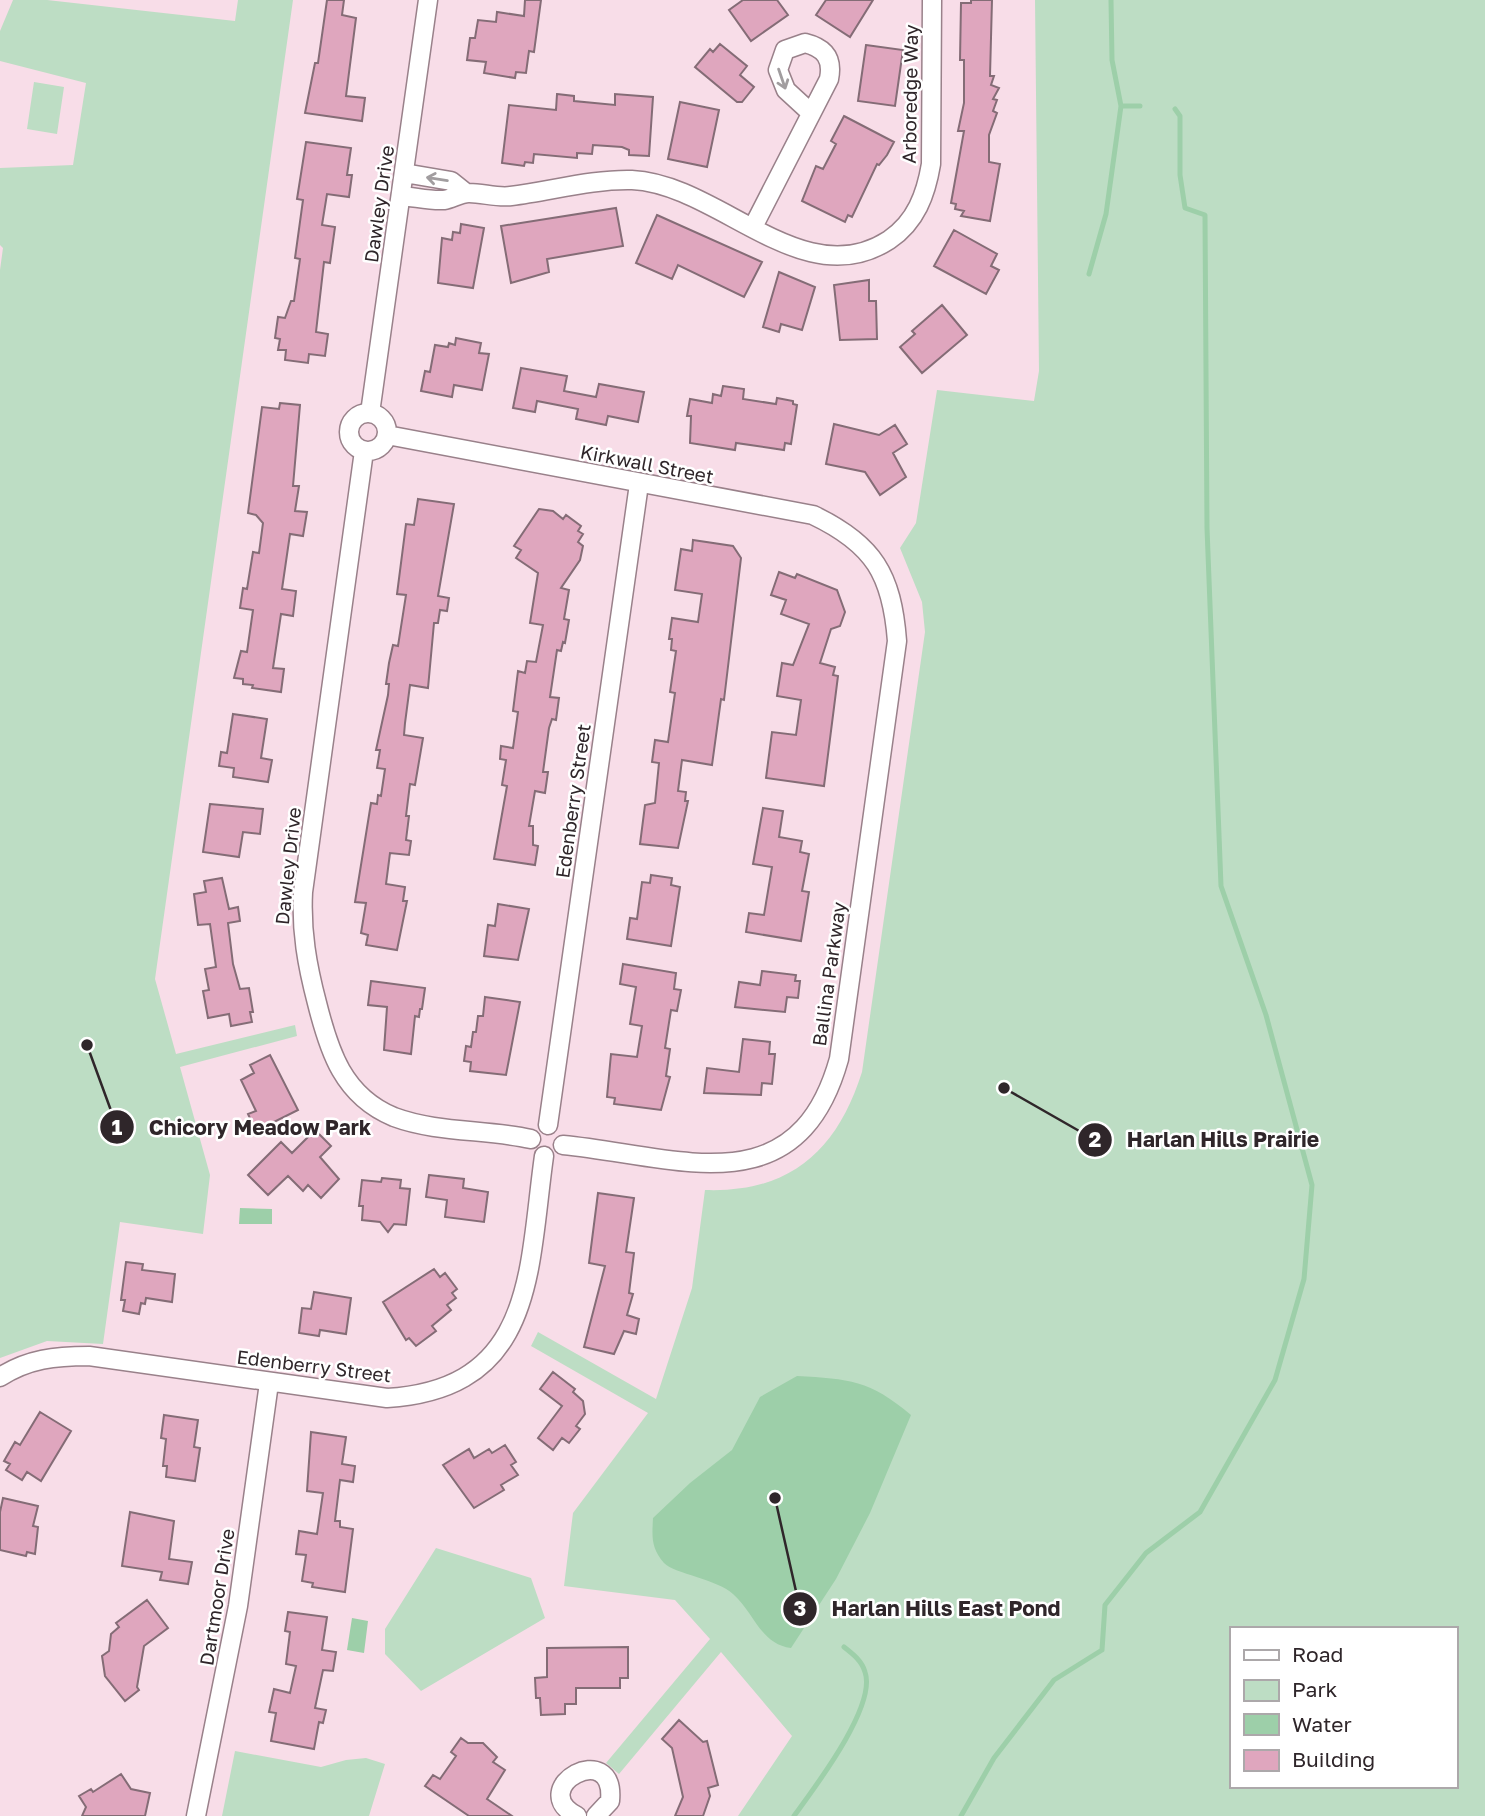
<svg xmlns="http://www.w3.org/2000/svg" width="1485" height="1816" font-family="'Golos Text',sans-serif">
	<style>
		.green { fill: #bdddc4; fill-rule: evenodd }
		.water { fill: #9dcfa9 }
		.lines { fill: none; stroke-linecap: round; stroke-linejoin: round }
		.stream { stroke: #9dcfa9; stroke-width: 5 }
		.building { fill: #dfa6be; stroke: #846c76; stroke-width: 2 }
		.minor-casing { stroke: #99818a; stroke-width: 21 }
		.minor { stroke: #fff; stroke-width: 18 }
		.oneway { stroke: #a19d9f }
		.labels { text-anchor: middle; stroke-width: 5; stroke-linejoin: round; paint-order: stroke }
		.street-label { font-size: 19px; fill: #2f262a; stroke: #fff }
		.leader { fill: none; stroke: #2f262a; stroke-width: 2.5 }
		.callout-dot { fill: #2f262a; stroke: #fff; stroke-width: 2.5 }
		.mark-label { font-size: 21px; text-anchor: middle; font-weight: bold; fill: #fff }
		.callout-label { font-size: 21px; text-anchor: middle; font-weight: bold; fill: #2f262a; stroke: #fff; stroke-width: 5; stroke-linejoin: round; paint-order: stroke }
	</style>
	<rect width="100%" height="100%" fill="#f8dde8"/>
	<path class="green" d="M13,0H47L235,21L238,0H293L155,979L176,1054L295,1025L297,1036L180,1067L210,1175L203,1234L120,1222L103,1344L47,1341L0,1358V270L3,248L0,245V168L73,165L86,83L0,61V31Z
		M1035,0H1485V1816H738L792,1736L721,1652L619,1774L606,1763L710,1639L675,1600L564,1586L573,1513L648,1413L531,1346L538,1332L656,1399L692,1288L705,1190C790,1193 837,1151 862,1072L925,632L922,602L900,548L916,523L937,390L1034,401L1039,371ZM1231,1629H1455V1786H1231Z
		M34,82L64,87L57,134L27,129Z
		M436,1548L531,1578L545,1618L421,1691L385,1654V1629Z
		M235,1751L321,1767L346,1760L366,1758L385,1764L369,1816H222Z"/>
	<path class="water" d="M240,1208L272,1209V1224H239Z
		M797,1376C849,1379 870,1380 911,1415L870,1513L836,1579L791,1648C760,1644 754,1612 733,1594C717,1579 675,1574 664,1563C651,1548 652,1537 653,1518L690,1483L732,1450L760,1397Z
		M352,1618L368,1621L364,1653L347,1650Z"/>
	<g class="lines">
		<path class="stream" d="M1111,0L1112,60L1121,106H1140
			M1089,274L1106,214L1121,106
			M794,1816C815,1787 877,1706 865,1672C862,1661 853,1654 844,1647
			M961,1816L994,1758L1054,1680L1102,1650L1105,1605L1146,1553L1200,1512L1275,1380L1304,1279L1312,1185L1266,1015L1221,886L1207,528L1205,215L1185,208L1180,175V116L1175,109"/>
	</g>
	<path class="building" d="M327,0H344L342,15L356,18L346,96L365,98L362,121L305,113L315,63H318Z
		M525,0H541L534,52L529,51L526,73L516,72L515,78L484,73L486,62L467,60L470,38H475L478,20L496,22L497,12L524,16Z
		M743,0H777L788,15L751,41L729,10Z
		M826,0H873L850,37L816,15Z
		M971,0H992L990,76H994L991,85L999,88L993,99L997,100L993,111L997,113L989,135V162L1000,164L990,221L961,216L964,211L955,209L956,204L951,203L964,131H958L964,103V60H960L961,3H971Z
		M720,44L747,66L740,75L754,87L742,102H737L695,67L710,49L713,52Z
		M866,45L903,50L895,106L858,101Z
		M557,94L574,96V101L615,105V94L653,97L649,156L629,155V150L622,147L593,145L592,154L577,153V158L534,154L533,163L525,162L524,166L502,163L509,105L556,110Z
		M680,102L719,110L707,167L668,159Z
		M844,116L894,142L887,155L879,165L877,164L852,217L848,215L845,222L802,201L816,166L823,169L836,144L831,141Z
		M306,142L351,148L347,175H352L349,197L327,194L322,225L335,227L330,263L324,262L316,332L328,334L325,356L309,354L308,363L285,360L286,350H278L280,339L275,338L278,317L285,318L291,301H294L300,259L295,258L303,200L297,199Z
		M616,208L623,246L547,259L549,272L511,283L501,226Z
		M657,215L762,262L744,297L678,265L672,279L636,263Z
		M461,224L484,228L473,288L438,283L442,238L452,240L453,232L460,233Z
		M954,230L997,254L991,266L999,270L986,294L934,266Z
		M779,272L815,287L802,330L781,324L779,332L763,327Z
		M869,280V301H876L877,339L840,340L834,285Z
		M942,305L967,335L922,373L900,347L915,334L912,331Z
		M456,338L481,343L479,353L489,354L482,390L454,385L452,397L421,391L425,371L430,372L435,345L448,347L449,343L455,345Z
		M521,368L567,376L564,391L596,397L599,384L644,392L638,422L608,416L606,425L576,419L578,409L537,401L535,412L513,408Z
		M723,386L744,389L743,399L776,404L777,398L793,401V404L797,405L791,444L785,443L784,450L736,443L735,450L690,443L691,416H687L690,399L712,403L713,394L721,396Z
		M280,403L300,405L293,486H299L295,511L307,512L303,536L290,534L282,589L296,591L293,616L281,614L273,668L284,669L281,692L252,688L253,685L243,684V679L234,678L241,651L247,652L253,610L240,608L243,588L247,589L253,552L259,553L263,523L256,515L248,513L262,407L279,409Z
		M834,424L879,435L895,425L907,444L893,453L906,477L880,495L865,472L826,464Z
		M418,499L454,504L438,596L449,598L447,611L440,610L438,623H434L428,688L410,685L405,723L404,735L423,738L415,785L410,784L406,816H409L406,840L411,841L409,855L390,853L386,884L405,887L403,901H407L397,950L366,945L368,935L361,933L366,903L355,902L371,803L377,804L378,795L381,796L385,769L377,768L380,750H376L388,695L389,684H386L389,663L393,645L398,646L406,595L397,594L406,524L414,525Z
		M539,509L553,511L563,519L566,515L581,526L578,531L583,534L578,542L583,546L580,560L561,588L569,590L564,619L569,620L565,643L563,642L561,651L557,650L550,697L559,698L556,720L552,719L549,728L543,772H548L545,793L535,791L529,826H533V845L538,846L535,865L494,859L507,786L502,785L506,760L500,759L501,746L513,748L518,712L513,711L518,671L525,673L527,661L536,662L543,625L530,623L538,573L516,558L521,550L514,546Z
		M693,540L733,546L741,558L724,700L721,699L712,765L682,760L678,791L686,792L685,801H688L678,848L640,844L645,805L655,803L659,763L652,762L655,740L668,742L675,693L670,692L676,651L671,650L672,639H669L672,618L698,622L702,594L675,590L681,549L692,551Z
		M779,572L795,578L797,574L837,590L845,612L840,626L831,629L820,663L835,667L833,675L838,676L824,786L766,778L772,732L796,735L801,700L777,696L782,663L793,665L809,624L781,614L786,600L771,595Z
		M233,714L267,719L261,758L272,760L268,782L233,777L234,768L219,766L221,752L227,753Z
		M210,804L263,809L260,834L243,832L239,857L203,852Z
		M763,808L783,811L779,837L802,841L800,852L809,854L802,891L809,892L801,941L746,932L749,913L764,915L772,867L753,864Z
		M651,875L672,878L671,885L680,887L671,946L627,939L630,918L637,919L642,882L650,883Z
		M222,878L229,909L238,907L240,921L228,923L233,964L240,989L249,988L253,1012H250L252,1022L231,1026L229,1014L208,1018L203,991L209,990L205,969L216,967L210,924L198,925L194,894L206,892L204,881Z
		M498,904L529,909L518,960L484,956L488,925L495,926Z
		M623,964L676,973L674,989L681,990L677,1011L671,1010L665,1048L670,1049L666,1076L670,1077L661,1110L614,1104L615,1098L607,1097L611,1054L637,1057L642,1026L630,1024L636,987L620,984Z
		M762,971L796,975L795,981H800L798,998L787,997L785,1012L735,1007L739,982L760,985Z
		M371,981L425,988L422,1009H420L419,1017L415,1016L411,1054L384,1050L387,1007L368,1005Z
		M485,997L520,1002L506,1075L470,1071L471,1062L464,1061L466,1046L471,1047L473,1032H476L478,1016H483Z
		M743,1039L770,1042L769,1054H775L772,1084L762,1083L761,1095L704,1093L707,1068L739,1072Z
		M270,1055L298,1110L256,1131L248,1114L256,1111L241,1080L254,1073L250,1065Z
		M315,1130L331,1146L320,1157L339,1179L321,1198L308,1185L303,1191L288,1176L268,1195L248,1175L281,1142L292,1153Z
		M429,1175L464,1179L463,1188L488,1192L484,1222L445,1217L447,1200L426,1197Z
		M382,1178L401,1180L400,1188L410,1189L406,1225L394,1224L388,1232L380,1222L362,1220L363,1206H359L362,1180L381,1182Z
		M598,1193L634,1198L626,1252L634,1253L629,1293L633,1294L627,1315L639,1319L636,1334L624,1331L614,1354L584,1347L605,1266L589,1263Z
		M126,1262L143,1264L142,1270L175,1274L172,1302L146,1298L145,1304L141,1303L139,1314L123,1311L125,1300H121Z
		M434,1269L440,1277L445,1273L457,1289L452,1293L456,1298L447,1305L451,1310L432,1326L436,1331L416,1346L409,1338L406,1340L383,1302Z
		M314,1292L351,1298L346,1334L320,1330L319,1336L299,1333L302,1308L311,1309Z
		M553,1372L575,1389L573,1392L583,1401L585,1414L576,1426L580,1429L569,1443L562,1438L553,1450L538,1438L562,1406L540,1389Z
		M40,1412L71,1431L41,1481L27,1472L22,1480L6,1470L10,1464L4,1461L15,1442L20,1445Z
		M164,1415L198,1420L194,1447L200,1448L195,1481L166,1477L167,1466H163L166,1439L161,1438Z
		M311,1432L346,1437L342,1464L355,1466L353,1482L340,1480L335,1521H340V1527L353,1529L345,1592L312,1587L313,1583L302,1581L306,1555L296,1554L299,1531L317,1534L323,1493L307,1491Z
		M505,1445L516,1462L511,1465L518,1475L501,1485L504,1490L474,1508L443,1465L469,1449L474,1458L489,1449L492,1453Z
		M3,1498L38,1506L33,1526L38,1527L35,1554L27,1552L26,1556L0,1550V1512Z
		M130,1512L174,1521L169,1559L192,1562L188,1584L160,1580L162,1572L122,1566Z
		M147,1600L168,1628L144,1646L137,1687L139,1690L125,1701L105,1676L102,1656L109,1651L111,1634L119,1627L116,1623Z
		M288,1612L327,1617L322,1650L336,1652L333,1671L323,1670L315,1708L326,1710L323,1723L319,1722L314,1749L271,1741L276,1713L269,1712L274,1689L290,1693L296,1666L286,1664L290,1632L285,1631Z
		M628,1647V1678H620V1688H576V1704H565V1714L541,1715L540,1698H536L535,1678L547,1677V1648Z
		M679,1720L703,1742L707,1741L718,1785L708,1788L710,1796L703,1816H675L683,1797L672,1748L662,1739Z
		M461,1738L468,1743H483L497,1757L493,1762L505,1770L487,1799L512,1816H469L425,1786L433,1775L440,1779L456,1756L451,1752Z
		M121,1774L131,1789L150,1793L145,1816H82L86,1807L79,1796L91,1789L93,1792Z"/>
	<g class="lines">
		<g class="minor-casing">
			<path id="minor" d="M404,173L451,181L466,193
				M401,196C415,197 430,201 444,200C452,199 460,193 469,193C483,193 497,198 511,196C551,191 592,179 632,180C719,184 803,296 889,240C916,222 926,194 931,164L932,0
				M753,227L829,79C833,59 825,48 805,43L785,50L778,70L786,90L811,113
				M349 432a19 19 0 1 1 38 0a19 19 0 1 1-38 0Z
				M370,413L428,0
				M387,435L813,515C874,544 892,575 897,641L839,1059C797,1209 677,1156 563,1145
				M364,451L303,892C301,931 307,965 317,1003C329,1051 343,1096 394,1117C437,1133 487,1129 531,1139
				M548,1125L639,484
				M0,1377C28,1359 55,1356 89,1356L387,1398C536,1389 528,1269 544,1156
				M196,1816L238,1606L269,1383
				M577,1816C524,1788 616,1737 610,1801L596,1816"/>
		</g>
		<use href="#minor" class="minor"/>
	</g>
	<defs><path id="oneway-shaft" d="M-6 0H5M1.5-3L5.5 0L1.5 3" fill="none" stroke-width="1.6" stroke-linecap="round" stroke-linejoin="round" transform="scale(1.75)"/></defs>
	<g class="oneway">
		<use href="#oneway-shaft" transform="translate(782 79) rotate(71)"/>
		<use href="#oneway-shaft" transform="translate(437 179) rotate(-171)"/>
	</g>
	<g class="labels">
		<g class="street-label">
			<text transform="translate(910 94) rotate(-89)" y="7">Arboredge Way</text>
			<text transform="translate(379 204) rotate(-82)" y="7">Dawley Drive</text>
			<text transform="translate(647 464) rotate(11)" y="7">Kirkwall Street</text>
			<text transform="translate(573 801) rotate(-82)" y="7">Edenberry Street</text>
			<text transform="translate(288 866) rotate(-84)" y="7">Dawley Drive</text>
			<text transform="translate(829 974) rotate(-82)" y="7">Ballina Parkway</text>
			<text transform="translate(314 1366) rotate(7)" y="7">Edenberry Street</text>
			<text transform="translate(217 1597) rotate(-81)" y="7">Dartmoor Drive</text>
		</g>
	</g>
	<path class="leader" d="M87 1045L117 1127M1004 1088L1095 1140M775 1498L800 1609"/>
	<g class="callout-dot">
		<circle cx="87" cy="1045" r="7"/>
		<circle cx="1004" cy="1088" r="7"/>
		<circle cx="775" cy="1498" r="7"/>
		<circle cx="117" cy="1127" r="18"/>
		<circle cx="1095" cy="1140" r="18"/>
		<circle cx="800" cy="1609" r="18"/>
	</g>
	<g class="mark-label">
		<text x="117" y="1135">1</text>
		<text x="1095" y="1147">2</text>
		<text x="800" y="1616">3</text>
	</g>
	<g class="callout-label">
		<text x="260" y="1135">Chicory Meadow Park</text>
		<text x="1223" y="1147">Harlan Hills Prairie</text>
		<text x="946" y="1616">Harlan Hills East Pond</text>
	</g>
	<rect x="1230" y="1627" width="228" height="161" fill="#ffffff" stroke="#aca8aa" stroke-width="2"/>
	<rect x="1244" y="1650" width="35" height="10" fill="#ffffff" stroke="#aca8aa" stroke-width="2"/>
	<text x="1292" y="1662" font-size="21" fill="#2f262a">Road</text>
	<rect x="1244" y="1680" width="35" height="21" fill="#bdddc4" stroke="#aca8aa" stroke-width="2"/>
	<text x="1292" y="1697" font-size="21" fill="#2f262a">Park</text>
	<rect x="1244" y="1714" width="35" height="21" fill="#9dcfa9" stroke="#aca8aa" stroke-width="2"/>
	<text x="1292" y="1732" font-size="21" fill="#2f262a">Water</text>
	<rect x="1244" y="1750" width="35" height="21" fill="#dfa6be" stroke="#aca8aa" stroke-width="2"/>
	<text x="1292" y="1767" font-size="21" fill="#2f262a">Building</text>
</svg>
